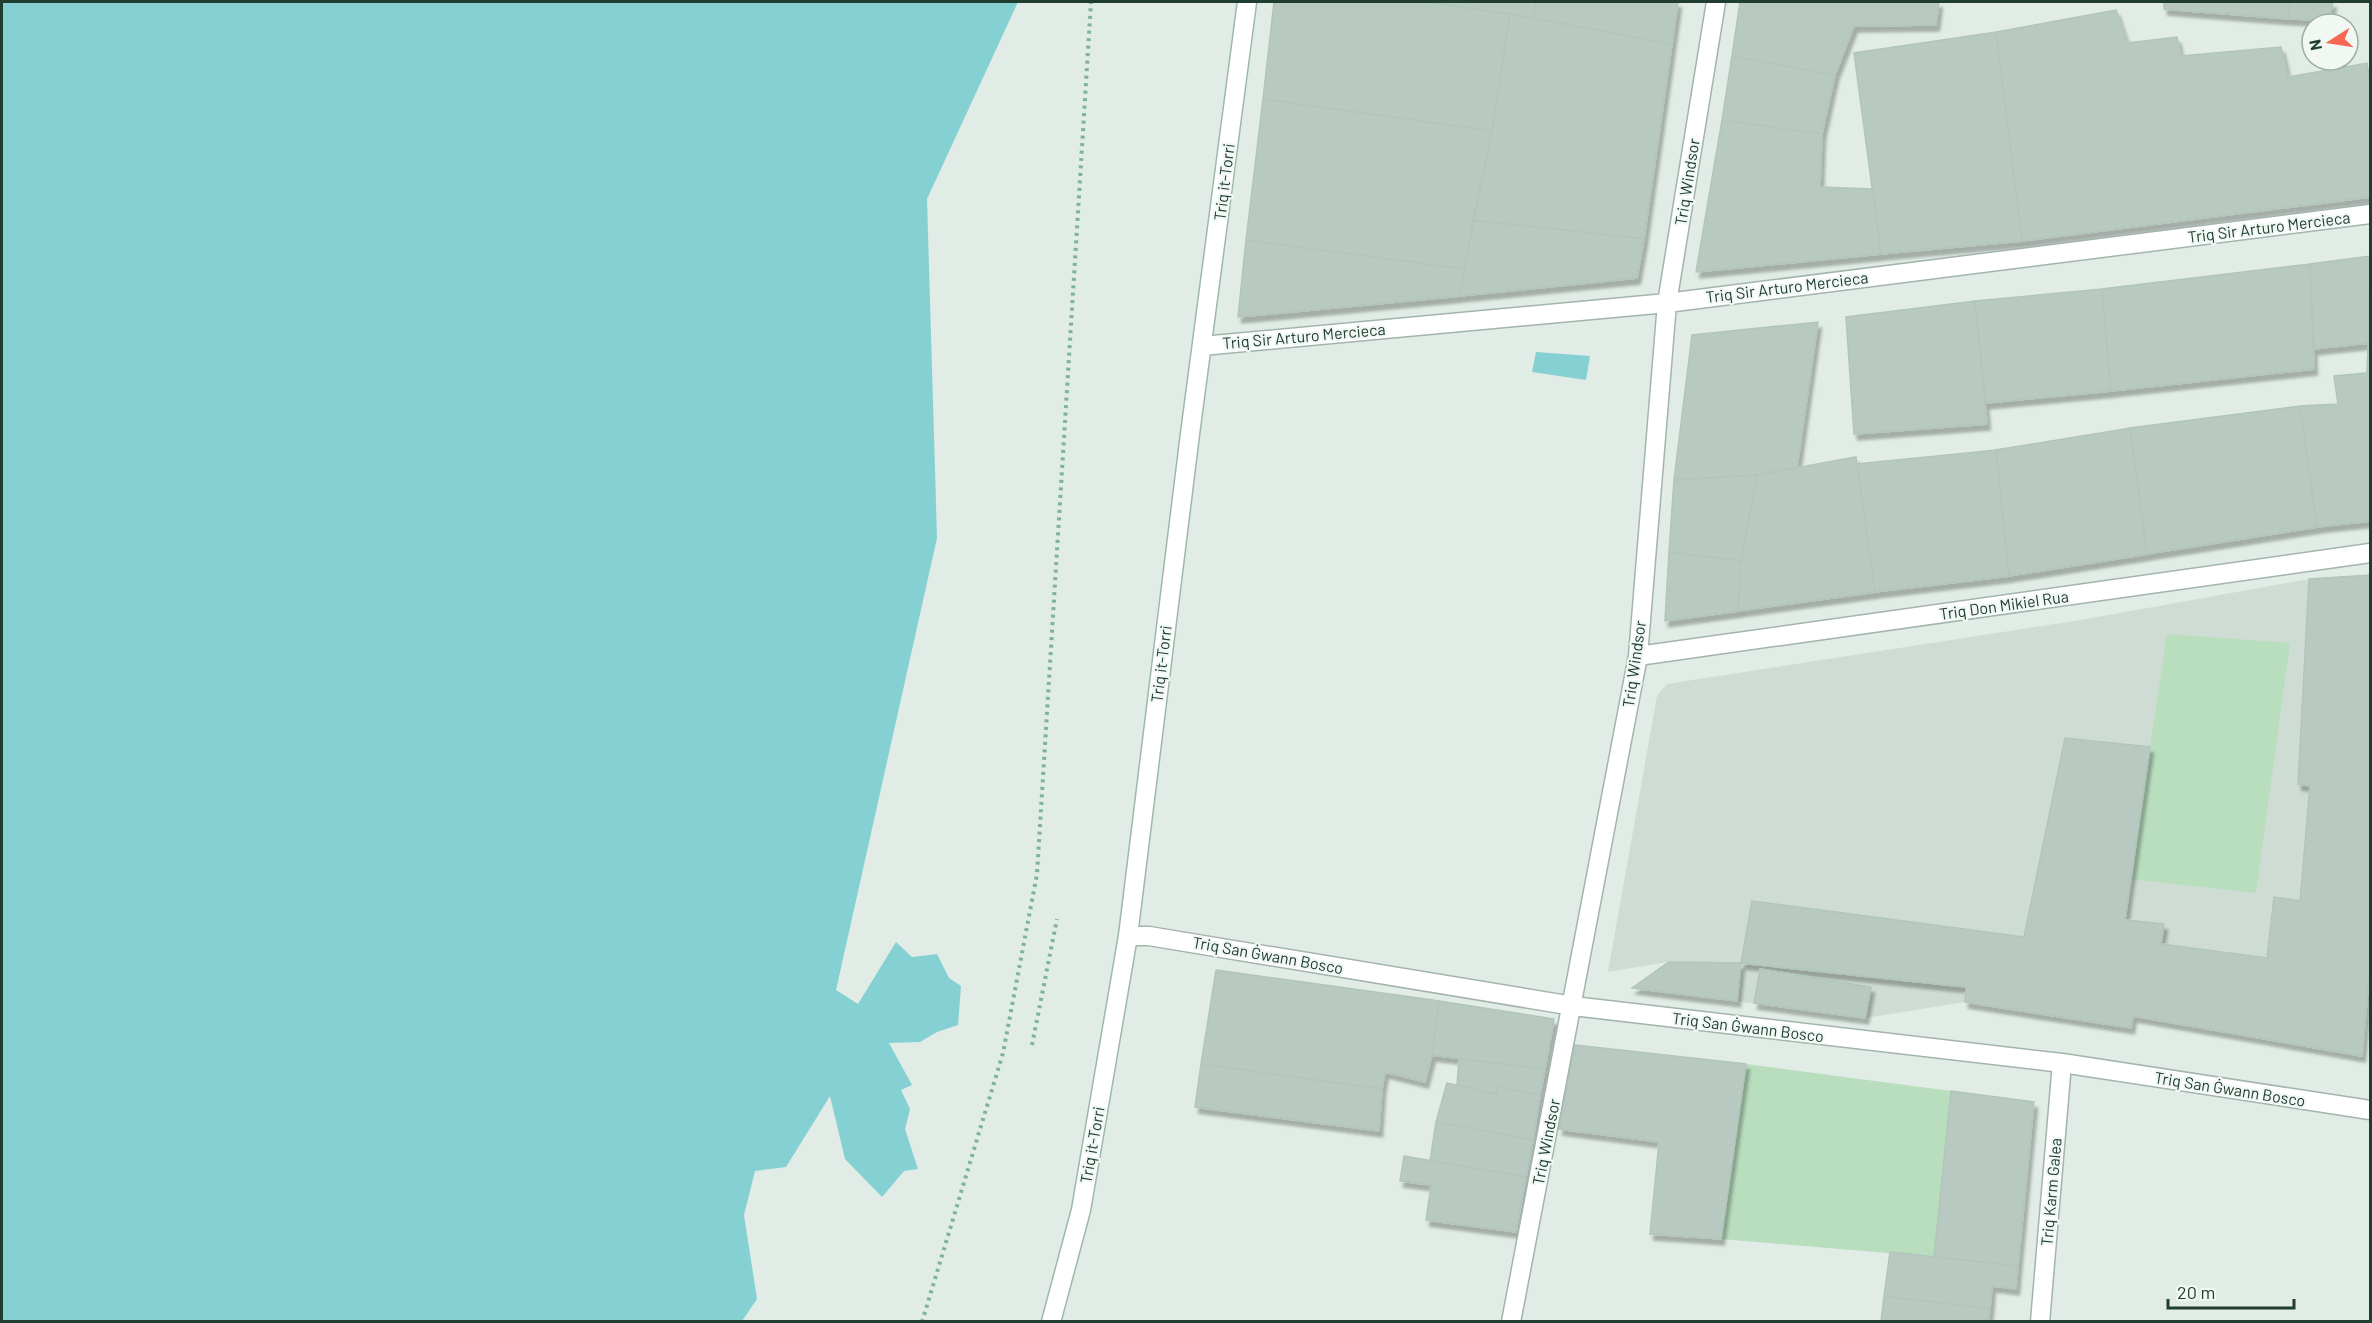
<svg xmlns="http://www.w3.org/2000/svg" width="2372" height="1323" font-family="Barlow,sans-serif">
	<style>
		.built { fill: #cedcd4 }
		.green { fill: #b8debe }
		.water { fill: #85d0d3 }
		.building { fill: #b8c9c1; stroke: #b2c5bb; stroke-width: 1.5; filter: url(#shadow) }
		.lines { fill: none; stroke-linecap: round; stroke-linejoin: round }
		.street-casing { stroke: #a3b4ac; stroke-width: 21 }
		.secondary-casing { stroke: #9eb8ac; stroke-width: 21 }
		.path { stroke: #7fb19b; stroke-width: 4; stroke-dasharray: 3 4.5; stroke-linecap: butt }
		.street { stroke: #fff; stroke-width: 18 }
		.secondary { stroke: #fff; stroke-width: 18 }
		.labels { text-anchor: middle; stroke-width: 4.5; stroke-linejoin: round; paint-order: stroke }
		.street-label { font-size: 16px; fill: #203d32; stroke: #f1f8f4 }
	</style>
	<defs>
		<filter id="shadow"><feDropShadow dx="3.5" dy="6" stdDeviation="1.5" flood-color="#0004"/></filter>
	</defs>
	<rect width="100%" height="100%" fill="#e0ece5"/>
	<path class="built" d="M2370,575V965L2362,1056L2134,1016L2131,1028L1965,1002L1865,1018L1632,988L1667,962L1608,972L1657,696L1667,684L2081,620L2309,579Z"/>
	<path class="green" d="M2167,634L2290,643L2256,893L2130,879Z
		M1746,1064L1951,1091L1934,1257L1721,1239Z"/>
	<path class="water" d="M2,2H1018L927,199L937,538L836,990L858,1004L896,942L912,957L937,954L949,978L961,986L958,1025L937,1032L920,1042L889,1043L912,1085L901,1090L910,1109L905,1129L918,1169L904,1171L882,1197L845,1159L830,1096L786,1167L755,1171L744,1215L757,1299L742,1321H2Z
		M1536,352L1590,356L1586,380L1532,372Z"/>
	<path class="building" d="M1274,2H1427L1510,14L1492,131L1263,99Z
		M1427,2H1536L1533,18Z
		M1536,2H1678L1672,44L1533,18Z
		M1740,2H1939L1936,25L1854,26L1835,75L1732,56Z
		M2164,2H2290L2289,19L2164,9Z
		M2290,2H2333L2329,20L2289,19Z
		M2116,10L2127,43L2177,37L2181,56L2281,47L2288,77L2367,63L2370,83V197L2022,241L1996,32Z
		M1510,14L1672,44L1644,239L1473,220L1492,131Z
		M1996,32L2022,241L1881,254L1854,53Z
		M1732,56L1835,75L1822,134L1722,120Z
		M1263,99L1492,131L1464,269L1246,240Z
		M1722,120L1822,134L1820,187L1873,189L1881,254L1696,272Z
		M1473,220L1644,239L1637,278L1460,296Z
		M1246,240L1464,269L1460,296L1238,317Z
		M2370,256L2368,343L2314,349L2310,264Z
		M2310,264L2314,369L2111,391L2102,289Z
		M2370,282V373H2367L2368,343Z
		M2102,289L2111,391L1986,403L1975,301Z
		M1975,301L1987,424L1854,434L1846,317Z
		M1818,322L1797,467L1757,475L1674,480L1692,335Z
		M2367,373H2370V521L2317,527L2300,406L2338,404L2334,376Z
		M2300,406L2317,527L2147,554L2130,428Z
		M2130,428L2147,554L2009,576L1996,450Z
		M1996,450L2009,576L1875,592L1857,464Z
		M1856,457L1875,592L1738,611L1741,561L1757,475Z
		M1757,475L1741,561L1669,552L1674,480Z
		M1669,552L1741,561L1738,611L1665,621Z
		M2370,575V965L2362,1056L2133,1016L2131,1028L1965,1002L1966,987L1741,963L1752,901L2024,937L2065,738L2150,747L2125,920L2164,924L2161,944L2267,958L2274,897L2300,901L2310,786L2298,784L2309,579Z
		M1669,962L1741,963L1737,1001L1632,988Z
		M1760,969L1871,987L1865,1018L1754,1003Z
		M1216,970L1439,1001L1432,1055L1425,1082L1385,1072L1382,1089L1201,1064Z
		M1439,1001L1554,1019L1545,1069L1432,1055Z
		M1575,1045L1746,1064L1721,1239L1650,1234L1659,1142L1559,1129Z
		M1459,1059L1545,1069L1540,1095L1498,1087L1496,1094L1457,1085Z
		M1201,1064L1382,1089L1379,1131L1195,1107Z
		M1447,1083L1496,1094L1498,1087L1540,1095L1533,1140L1436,1122Z
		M1951,1091L2034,1102L2018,1266L1934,1257Z
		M1436,1122L1533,1140L1526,1177L1430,1161Z
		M1404,1156L1526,1177L1516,1232L1426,1220L1431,1185L1400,1181Z
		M1890,1252L2018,1266L2016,1289L1992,1286L1990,1309L1884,1296Z
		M1884,1296L1990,1309L1988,1322H1881Z"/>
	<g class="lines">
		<g class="street-casing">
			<path id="street" d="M1202,346L1667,303L2370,214
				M1638,656L2370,553
				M1128,936H1149L1573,1006L2062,1063L2370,1110
				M1511,1322L1638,656L1667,303L1716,2
				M2040,1322L2062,1063"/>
		</g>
		<g class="secondary-casing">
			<path id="secondary" d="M1051,1322L1081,1210L1128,936L1190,434L1247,2"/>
		</g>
		<path class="path" d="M1032,1045L1057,919
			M922,1322L1003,1053L1037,874L1091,2"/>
		<use href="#street" class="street"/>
		<use href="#secondary" class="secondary"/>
	</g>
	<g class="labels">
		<g class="street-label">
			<text transform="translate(1224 182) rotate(-83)" y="6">Triq it-Torri</text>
			<text transform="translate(1687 182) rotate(-81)" y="6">Triq Windsor</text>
			<text transform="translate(2269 227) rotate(-7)" y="6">Triq Sir Arturo Mercieca</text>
			<text transform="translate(1787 287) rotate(-7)" y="6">Triq Sir Arturo Mercieca</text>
			<text transform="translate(1304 336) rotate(-5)" y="6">Triq Sir Arturo Mercieca</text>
			<text transform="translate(2004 605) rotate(-8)" y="6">Triq Don Mikiel Rua</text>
			<text transform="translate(1161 664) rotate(-83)" y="6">Triq it-Torri</text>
			<text transform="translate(1634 664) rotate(-82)" y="6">Triq Windsor</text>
			<text transform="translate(1268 955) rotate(10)" y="6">Triq San Ġwann Bosco</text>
			<text transform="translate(1748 1027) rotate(7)" y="6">Triq San Ġwann Bosco</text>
			<text transform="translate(2230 1089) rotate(9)" y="6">Triq San Ġwann Bosco</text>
			<text transform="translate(1546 1142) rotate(-79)" y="6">Triq Windsor</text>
			<text transform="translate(1092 1145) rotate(-80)" y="6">Triq it-Torri</text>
			<text transform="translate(2051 1192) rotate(-85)" y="6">Triq Karm Galea</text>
		</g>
	</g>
	<rect width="2372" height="1323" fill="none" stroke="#203d32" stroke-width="6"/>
	<g transform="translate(2330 42) rotate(258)"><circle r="28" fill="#f1f8f4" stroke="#9dada6" stroke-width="1.5"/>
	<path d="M0-4.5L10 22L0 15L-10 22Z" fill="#f76852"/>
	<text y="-9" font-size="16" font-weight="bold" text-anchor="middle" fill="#203d32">N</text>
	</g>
	<path d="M2168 1299v9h126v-9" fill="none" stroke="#203d32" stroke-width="3"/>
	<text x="2177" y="1299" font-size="18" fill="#203d32" stroke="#f1f8f4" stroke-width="4.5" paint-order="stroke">20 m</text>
</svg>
